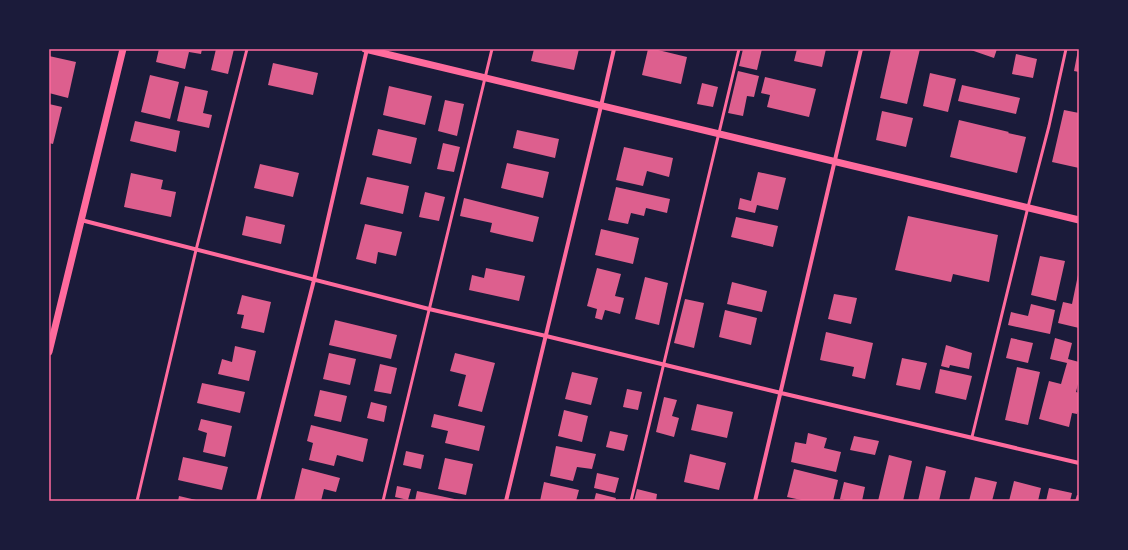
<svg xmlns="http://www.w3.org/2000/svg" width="1128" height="550" font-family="'Public Sans',sans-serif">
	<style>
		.building { fill: #dd5f8e }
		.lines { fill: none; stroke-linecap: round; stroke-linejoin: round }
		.service { stroke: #ff6b9d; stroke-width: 3 }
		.minor { stroke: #ff6b9d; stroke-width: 4 }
		.tertiary { stroke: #ff6b9d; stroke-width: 7 }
		.neatline { fill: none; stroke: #ff6b9d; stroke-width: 1.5 }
	</style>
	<rect width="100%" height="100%" fill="#1b1b3a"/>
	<path class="building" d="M159,49H202L201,54L189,52L185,69L156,62Z
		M216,49H234L228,74L211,70Z
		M534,49H579L574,70L531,61Z
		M648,49H654L687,57L681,84L642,75Z
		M743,49H762L757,70L739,66Z
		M797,49H826L822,67L794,61Z
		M891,49H920L907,104L880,98Z
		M968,49H997L994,58Z
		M1078,50H1079V72L1074,71Z
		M1016,54L1037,59L1033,78L1012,74Z
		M49,56L76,62L68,98L49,93Z
		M273,63L318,73L313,95L268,85Z
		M738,71L759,76L754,97L747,96L743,116L728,113Z
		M930,73L956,79L948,112L923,106Z
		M150,75L179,82L170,119L141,112Z
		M765,77L816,89L809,117L767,107L770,95L761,93Z
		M702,83L718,87L713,107L697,104Z
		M962,85L1020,98L1016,114L958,101Z
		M185,86L208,91L203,113L212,115L209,128L177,121Z
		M389,86L432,96L425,125L383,115Z
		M445,100L464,104L457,136L438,131Z
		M49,104L62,107L53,144L49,143Z
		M1064,110L1079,113V168L1052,162Z
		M882,111L913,118L906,147L876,140Z
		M959,120L1009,132L1008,133L1026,137L1017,173L950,157Z
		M135,121L180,131L176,152L130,141Z
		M378,129L417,138L411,164L372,155Z
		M517,130L559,139L555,158L513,148Z
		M443,143L460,147L454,172L437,169Z
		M624,147L673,158L669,177L647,171L643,186L616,180Z
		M507,163L549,172L543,198L501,188Z
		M260,164L299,173L293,197L254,188Z
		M758,172L786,178L778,210L757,205L755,213L738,209L740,198L751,201Z
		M131,173L163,180L161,189L176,192L171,217L124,207Z
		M367,177L409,186L403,214L360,204Z
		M616,187L670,199L667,213L646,208L644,216L631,213L628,224L608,220Z
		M425,192L445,197L439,221L419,217Z
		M464,198L539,217L533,242L490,232L492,223L460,216Z
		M246,216L285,225L281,244L242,235Z
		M908,216L998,235L989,282L953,274L951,282L895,270Z
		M736,217L778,226L773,247L731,237Z
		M365,224L402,232L396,256L378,252L376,264L356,259Z
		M601,229L639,238L633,264L595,255Z
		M1040,256L1065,261L1056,301L1031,295Z
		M486,268L525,276L519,301L469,290L472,275L484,278Z
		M597,268L621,274L615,296L624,298L620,314L605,310L602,320L595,318L597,309L587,306Z
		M1078,275H1079V328L1058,323L1063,302L1072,304Z
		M645,277L668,283L659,325L635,319Z
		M732,282L767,291L762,312L727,304Z
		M834,294L857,298L851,324L828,319Z
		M242,295L271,302L264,333L241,328L244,315L237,314Z
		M685,299L704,303L694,348L674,343Z
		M1031,304L1055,310L1050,334L1008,325L1011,312L1028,316Z
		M725,310L757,318L751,345L719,337Z
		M335,320L397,335L391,359L329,345Z
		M826,332L873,343L865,379L852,376L854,367L820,360Z
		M1011,338L1033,343L1028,363L1006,358Z
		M1055,338L1072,343L1068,359L1079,362V380L1076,392L1079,393V408L1077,414L1072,413L1069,427L1039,419L1049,381L1061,384L1067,363L1050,359Z
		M946,345L972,353L969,369L950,365L949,368L941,366Z
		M235,346L256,351L249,381L218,374L222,359L232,362Z
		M329,353L356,359L350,385L323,379Z
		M455,353L495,363L482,412L458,406L466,375L450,371Z
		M902,358L927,363L920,390L896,385Z
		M380,364L397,368L391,394L374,391Z
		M1017,367L1040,372L1028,425L1005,420Z
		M940,369L972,376L966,400L935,393Z
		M572,372L598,378L591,405L565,399Z
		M202,383L245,392L240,413L197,403Z
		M627,389L642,392L638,410L623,407Z
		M320,390L347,396L341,422L314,416Z
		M664,397L677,400L672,416L679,418L674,437L656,432Z
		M371,402L387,406L384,422L367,418Z
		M697,404L733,412L727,438L691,430Z
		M564,410L588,416L582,442L558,436Z
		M434,414L485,426L479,451L445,443L448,431L431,427Z
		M201,419L232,426L225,457L203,452L207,433L198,430Z
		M311,425L368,439L363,462L337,455L334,466L309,460L313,443L307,441Z
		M610,431L628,435L624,451L606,447Z
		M808,433L827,438L824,448L841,452L836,472L791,462L795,442L806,444Z
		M854,436L879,441L875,455L850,450Z
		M556,446L596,454L592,469L577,467L573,481L550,476Z
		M406,451L424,455L421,469L403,465Z
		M690,454L726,463L719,490L684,482Z
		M889,455L912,461L903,501H878Z
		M183,457L228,467L222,490L178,480Z
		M445,458L473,464L466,495L438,489Z
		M926,466L946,471L939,501H918Z
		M302,468L340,478L336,492L324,489L321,501H294Z
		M794,469L838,480L833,501H806L787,497Z
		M597,473L619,478L615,493L594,488Z
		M975,477L997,482L992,501H969Z
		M1014,481L1041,488L1038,501H1009Z
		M544,482L579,490L576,501H540Z
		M844,482L865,487L862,501H850L840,499Z
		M397,486L411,489L408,500L395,497Z
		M1049,488L1072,493L1070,501H1046Z
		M637,489L657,494L656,501H634Z
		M417,491L459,500V501H415Z
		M596,493L616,498L615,501H594Z
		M1077,495H1079V501H1075Z
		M179,496L196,500V501H178Z"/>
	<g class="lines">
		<path class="service" d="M972,437L1028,207L1049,126L1066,49
			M137,501L196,250L247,49
			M383,501L492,49
			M631,501L739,49"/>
		<path class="minor" d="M81,220L429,309L546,336L781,393L1079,463
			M258,501L314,280L367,49
			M506,501L601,106L614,49
			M755,501L861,49"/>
		<path class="tertiary" d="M365,49L1079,220
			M49,352L123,49"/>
	</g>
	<rect width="1128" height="550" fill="none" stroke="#1b1b3a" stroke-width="100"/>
	<rect x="50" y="50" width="1028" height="450" class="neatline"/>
</svg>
